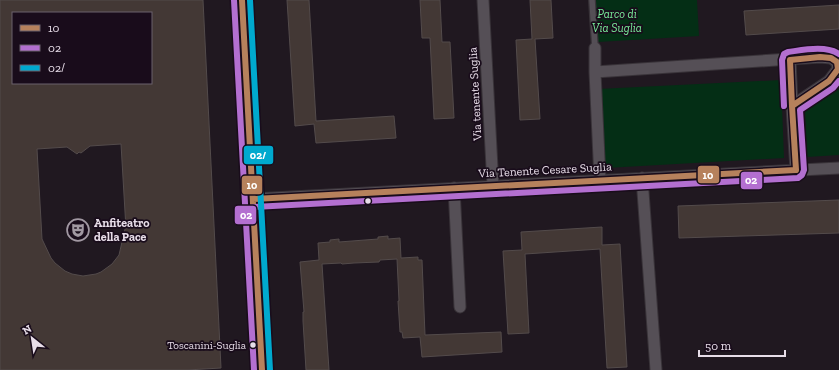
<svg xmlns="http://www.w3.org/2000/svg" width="839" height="370" font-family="'Zilla Slab',serif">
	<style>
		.green { fill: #042e15 }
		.building { fill: #433835; stroke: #534b4b; fill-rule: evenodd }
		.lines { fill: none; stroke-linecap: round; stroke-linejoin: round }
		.service-casing { stroke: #393339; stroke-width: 8 }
		.minor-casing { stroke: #393339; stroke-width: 13 }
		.service { stroke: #554f56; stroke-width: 5.5 }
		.minor { stroke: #554f56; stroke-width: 11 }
		.bus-1-casing { stroke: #190c1b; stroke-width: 9 }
		.bus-2-casing { stroke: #190c1b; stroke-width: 9 }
		.bus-3-casing { stroke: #190c1b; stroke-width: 9 }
		.bus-1 { stroke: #b6815c; stroke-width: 6 }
		.bus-2 { stroke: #b36fd0; stroke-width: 6 }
		.bus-3 { stroke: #00a9ce; stroke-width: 6 }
		.bus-dot { fill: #e7dde8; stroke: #190c1b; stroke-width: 1.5 }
		.labels { text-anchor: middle; stroke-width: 3.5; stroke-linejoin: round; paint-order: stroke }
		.bus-label { font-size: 11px; fill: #e7dde8; stroke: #190c1b; text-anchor: end }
		.park-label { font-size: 12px; font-style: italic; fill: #78ed9a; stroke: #190c1b }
		.street-label { font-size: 12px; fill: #e7dde8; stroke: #190c1b }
		.poi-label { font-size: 12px; font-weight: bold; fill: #e7dde8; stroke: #190c1b; text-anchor: start }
		.line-badge { stroke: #190c1b; stroke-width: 1.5 }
		.badge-label { font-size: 11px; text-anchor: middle; font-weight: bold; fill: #fff }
	</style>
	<rect width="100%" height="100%" fill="#201820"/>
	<path class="green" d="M595,0H697L699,36L598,42Z
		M781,80L784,158L606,168V166H602L598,89Z
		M839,89V155L807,157L805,112Z"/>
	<path class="building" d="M0,0H203L221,368L187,370H0ZM13,13H151V83H13ZM121,144L126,229H125L119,255L112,264L101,272L96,274L83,276L72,274L65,271L55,263L51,258L42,239L37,149L67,147L77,154L79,152L81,153L90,146Z
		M287,0H309L316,121L394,116L396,138L316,143L314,124L295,126Z
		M420,0H440L442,42H450L454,118L434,119L430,38H422Z
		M530,0H551L553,38L535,39L540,119L520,120L516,40L532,39Z
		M839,5V29L746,35L744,11Z
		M839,200V233L679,238L678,206Z
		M602,227V245L620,244L627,367L607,368L600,249L525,254L529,333L508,334L503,251L522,250L521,232Z
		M388,236V239L400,238L401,258L418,257V260H422L425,335L501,332L502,352L422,357L420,337L403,338L402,332H400L398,301H399L397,259L380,260L379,262L354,263L342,264L341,263L322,264L329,370H306L303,321V312H304L300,262L319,260L318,243L330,242V240L339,239V242L378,239V237Z"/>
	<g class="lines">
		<g class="service-casing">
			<path id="service" d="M592,0L595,48"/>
		</g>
		<g class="minor-casing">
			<path id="minor" d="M242,0L262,370
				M483,0L493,186
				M595,48V72L600,180
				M790,60L792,106
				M595,72L820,57L831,58L837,62L838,69L829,81L792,106L796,170
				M642,178L656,370
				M454,188L460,307
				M253,199L839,168"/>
		</g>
		<use href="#service" class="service"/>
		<use href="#minor" class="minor"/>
		<g class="bus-1-casing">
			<path id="bus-1" d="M242,0L262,370
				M820,57L831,58L837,62L838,69L829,81L792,106L790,60Z
				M253,199L796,170L792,106"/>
		</g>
		<g class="bus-2-casing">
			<path id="bus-2" d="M234,0L254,370
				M784,106L782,60L784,54L788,52C803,50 826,45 839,54
				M253,207L798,178L802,175L804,170L800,110L833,88L839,81"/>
		</g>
		<g class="bus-3-casing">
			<path id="bus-3" d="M250,0L270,370"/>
		</g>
		<use href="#bus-1" class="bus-1"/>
		<use href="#bus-2" class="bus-2"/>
		<use href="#bus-3" class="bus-3"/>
	</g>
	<defs>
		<g id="theatre-ring" transform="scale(1.15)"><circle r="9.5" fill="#190c1b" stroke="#a198a2" stroke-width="1.5"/><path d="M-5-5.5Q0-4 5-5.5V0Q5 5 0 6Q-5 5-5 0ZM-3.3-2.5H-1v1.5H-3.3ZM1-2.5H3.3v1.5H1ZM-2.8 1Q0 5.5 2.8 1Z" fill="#a198a2"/></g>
	</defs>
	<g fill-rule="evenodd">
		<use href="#theatre-ring" x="78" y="230"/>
	</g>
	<g class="bus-dot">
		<circle cx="368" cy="201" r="3.5"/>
		<circle cx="253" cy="345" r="3.5"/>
	</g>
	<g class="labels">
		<g class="bus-label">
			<text x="246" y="349">Toscanini-Suglia</text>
		</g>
		<g class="park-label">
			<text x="617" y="18">Parco di<tspan x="617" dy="14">Via Suglia</tspan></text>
		</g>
		<g class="street-label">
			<text transform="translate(475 94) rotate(-93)" y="4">Via tenente Suglia</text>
			<text transform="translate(545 170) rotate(-3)" y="4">Via Tenente Cesare Suglia</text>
		</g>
		<g class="poi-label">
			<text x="94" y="227">Anfiteatro<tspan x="94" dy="14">della Pace</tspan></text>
		</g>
	</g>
	<g class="line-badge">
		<rect x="243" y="145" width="31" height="20" rx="4" fill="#00a9ce"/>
		<rect x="697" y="165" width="23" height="19" rx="4" fill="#b6815c"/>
		<rect x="740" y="171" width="23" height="19" rx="4" fill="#b36fd0"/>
		<rect x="241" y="175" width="22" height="20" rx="4" fill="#b6815c"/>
		<rect x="234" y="205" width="23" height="20" rx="4" fill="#b36fd0"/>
	</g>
	<g class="badge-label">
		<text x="258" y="159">02/</text>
		<text x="708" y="179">10</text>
		<text x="751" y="184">02</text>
		<text x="252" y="189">10</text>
		<text x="246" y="219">02</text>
	</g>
	<rect x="12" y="12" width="140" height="72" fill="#190c1b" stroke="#6b606d"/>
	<rect x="20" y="25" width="20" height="6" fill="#b6815c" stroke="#6b606d"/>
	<text x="48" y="32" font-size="12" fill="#e7dde8">10</text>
	<rect x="20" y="45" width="20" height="6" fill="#b36fd0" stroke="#6b606d"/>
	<text x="48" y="52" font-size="12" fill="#e7dde8">02</text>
	<rect x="20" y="65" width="20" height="6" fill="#00a9ce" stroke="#6b606d"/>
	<text x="48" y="72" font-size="12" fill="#e7dde8">02/</text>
	<g transform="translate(32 338) rotate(330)" stroke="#190c1b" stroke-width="3" paint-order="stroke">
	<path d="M0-3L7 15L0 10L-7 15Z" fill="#e7dde8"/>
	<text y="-6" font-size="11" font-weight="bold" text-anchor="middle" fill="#e7dde8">N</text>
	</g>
	<path d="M699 350v6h86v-6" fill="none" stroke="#e7dde8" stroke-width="2"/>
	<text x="705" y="350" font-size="12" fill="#e7dde8" stroke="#190c1b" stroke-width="3" paint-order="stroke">50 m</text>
</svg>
